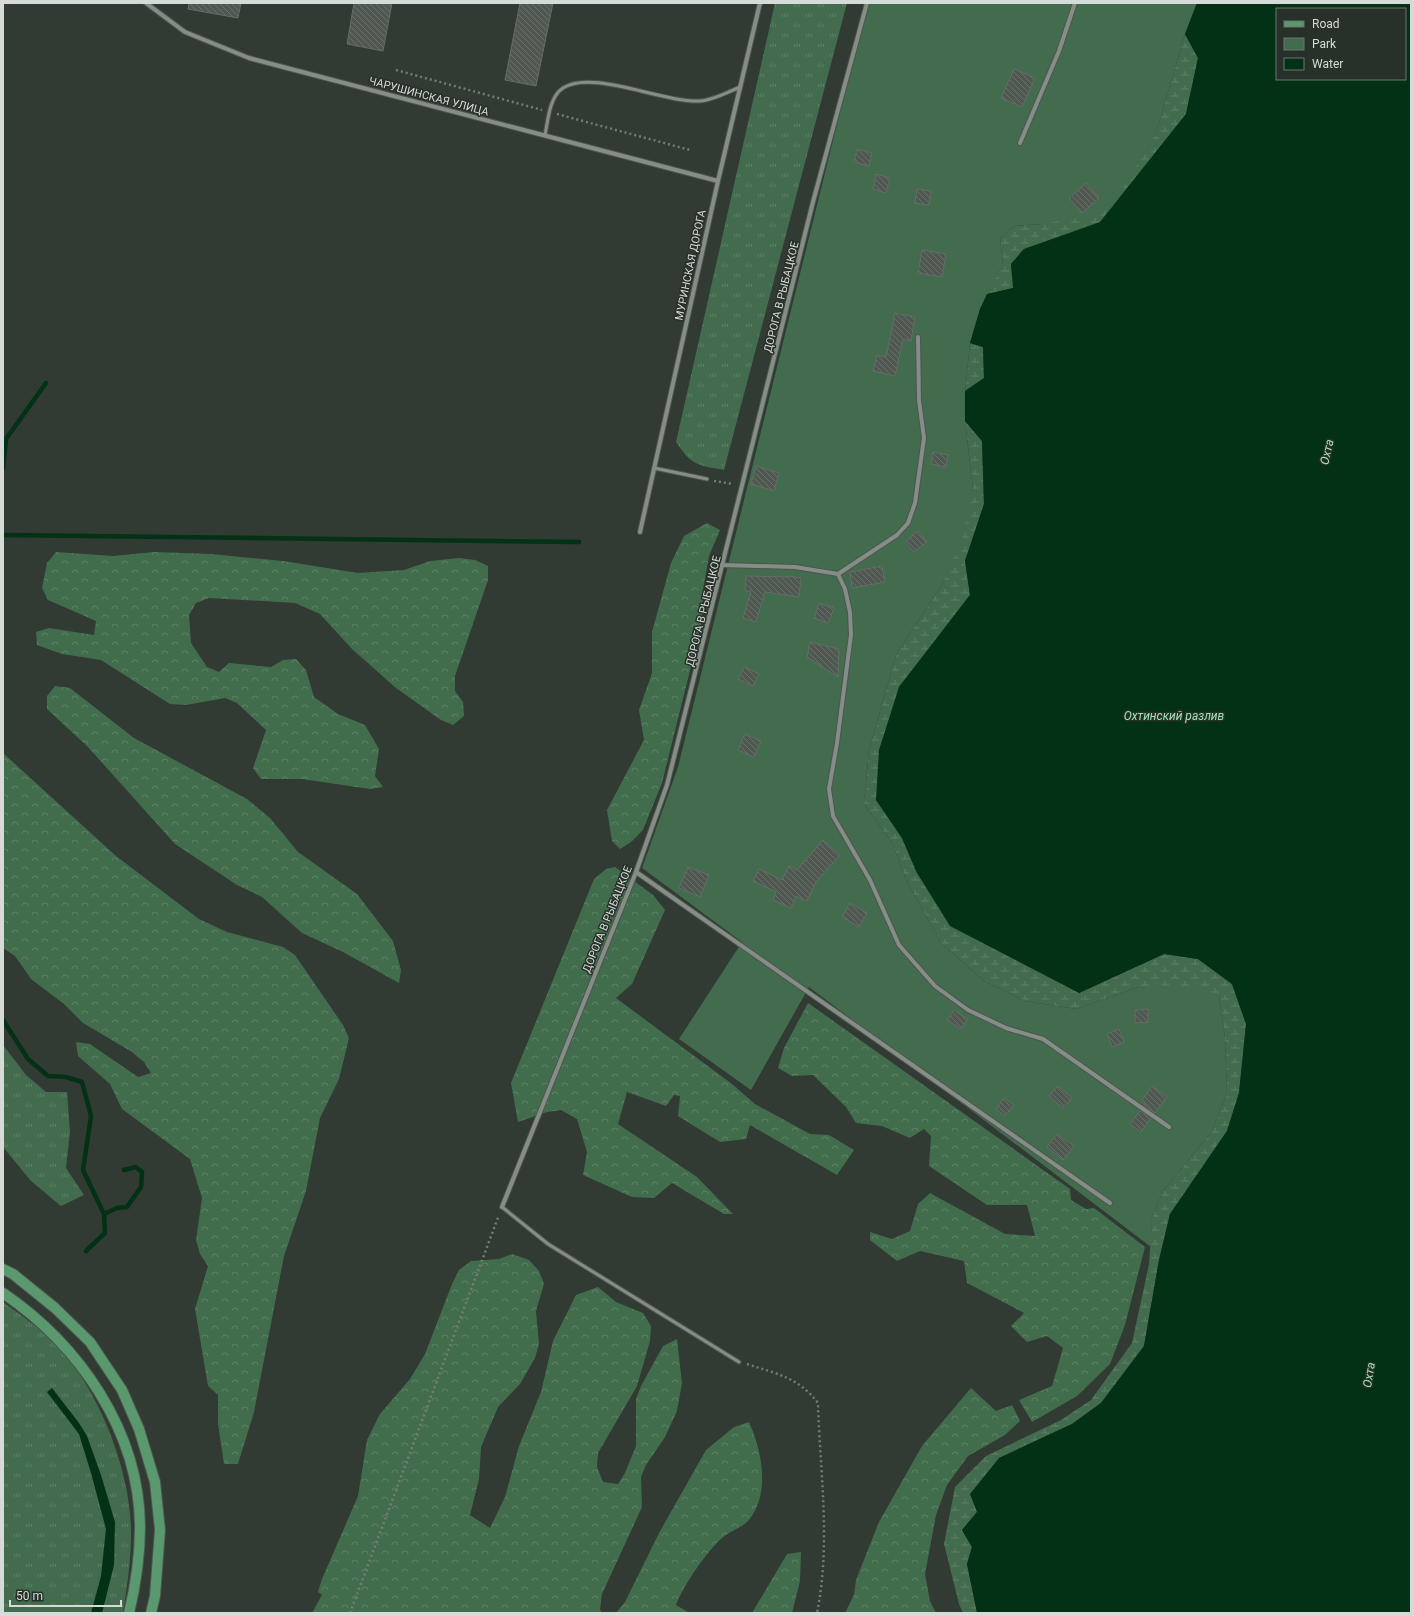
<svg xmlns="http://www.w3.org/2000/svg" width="1414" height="1616" font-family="Roboto,sans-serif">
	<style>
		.grass { fill: url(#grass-tufts) }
		.forest { fill: url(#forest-crowns) }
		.wetland { fill: url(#wetland-marsh) }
		.green { fill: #436b4d }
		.water { fill: #033115; fill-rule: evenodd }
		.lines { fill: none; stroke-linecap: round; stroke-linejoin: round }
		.stream { stroke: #033115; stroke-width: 4.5 }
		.building { fill: url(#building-back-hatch); stroke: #646d65 }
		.service-casing { stroke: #4e5550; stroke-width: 5 }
		.minor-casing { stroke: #4e5550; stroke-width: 6 }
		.primary-casing { stroke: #4e5550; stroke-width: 12 }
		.path { stroke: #757c77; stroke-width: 2.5; stroke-dasharray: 2 3; stroke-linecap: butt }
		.service { stroke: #858e86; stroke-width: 3 }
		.minor { stroke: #858e86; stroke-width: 4 }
		.primary { stroke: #59996d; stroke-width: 10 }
		.labels { text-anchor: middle; stroke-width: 3; stroke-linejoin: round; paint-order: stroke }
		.street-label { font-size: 11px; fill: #d6dbd7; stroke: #273029 }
		.water-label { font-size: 12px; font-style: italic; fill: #9ee3af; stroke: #273029 }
	</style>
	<defs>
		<pattern id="grass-tufts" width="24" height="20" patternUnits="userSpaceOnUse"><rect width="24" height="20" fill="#436b4d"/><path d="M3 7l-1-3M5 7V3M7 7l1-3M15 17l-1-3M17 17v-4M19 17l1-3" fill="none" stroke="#5d8066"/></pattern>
		<pattern id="forest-crowns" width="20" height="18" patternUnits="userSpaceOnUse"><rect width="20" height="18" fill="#426d4d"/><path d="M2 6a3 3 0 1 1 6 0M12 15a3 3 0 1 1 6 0" fill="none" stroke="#5d8166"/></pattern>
		<pattern id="wetland-marsh" width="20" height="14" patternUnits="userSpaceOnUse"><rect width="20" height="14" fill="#436b4d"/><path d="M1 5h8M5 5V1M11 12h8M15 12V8" fill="none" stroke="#5d8066"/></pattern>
		<pattern id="building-back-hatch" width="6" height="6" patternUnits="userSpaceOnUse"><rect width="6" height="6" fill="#4f5851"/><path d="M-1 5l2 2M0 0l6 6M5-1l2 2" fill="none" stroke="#686f69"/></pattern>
	</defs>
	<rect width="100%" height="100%" fill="#313a33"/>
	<path class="grass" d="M775,3H847L724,470C696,465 692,465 676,442Z
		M3,1045L26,1075L46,1092H67L70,1132L66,1168L84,1195L61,1206L31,1181L3,1147Z
		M3,1302C21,1315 40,1328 55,1344C99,1387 132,1474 131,1535C131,1561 127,1587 123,1613H3Z"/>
	<path class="forest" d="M707,523L720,530L709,556L703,590L702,622L662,783L643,830L631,842L620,849L612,841L607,810L644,740L639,710L652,673V632L671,563L684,536Z
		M56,552L113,556L154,552L211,554L283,561L358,573L404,570L430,561L459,558L475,560L488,566V580L455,676V691L463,702L464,716L453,725L441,720L396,688L352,649L320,614L295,603L209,598L196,603L189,615L191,643L207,667L219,672L229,663L271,667L283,660L296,659L306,670L314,697L338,714L365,725L379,749L375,776L383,787L370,789L302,779H261L253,768L266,730L237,703L225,698L186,705L170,704L101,660L62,654L37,645L36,632L49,628L94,635L96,621L48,600L42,588L47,563Z
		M55,686L70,688L134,738L247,799L270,818L298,852L357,894L393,941L401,970L399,983L343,952L302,933L262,897L237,885L175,844L88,747L47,709V696Z
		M3,753L116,856L199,919L227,932L283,947L295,955L343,1025L349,1038L339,1079L320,1118L306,1191L284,1256L254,1412L238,1464H224L218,1424V1395L208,1386L195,1309L208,1266L200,1254L196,1240L202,1198L190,1159L122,1109L110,1084L78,1056L76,1042L90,1044L138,1077L151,1073L144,1062L132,1052L83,1023L64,1004L31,979L15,956L3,948Z
		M615,867L653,895L665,910L632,984L616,998L732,1084L755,1104L810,1134L829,1135L854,1150L837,1175L750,1125L746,1139L720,1142L678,1116L680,1096L674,1095L666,1106L627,1092L618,1124L697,1177L733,1214H724L672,1183L654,1198L632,1197L583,1175L587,1152L577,1119L561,1110L547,1112L518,1122L511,1083L594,879L606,869Z
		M808,1003L1070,1189L1071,1200L1086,1209L1094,1208L1145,1247L1125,1325L1110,1364L1077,1396L1032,1422L1019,1400L1052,1386L1063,1348L1047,1336L1027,1342L1011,1326L1024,1313L967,1283L964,1261L920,1251L897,1261L870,1240V1232L892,1239L910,1231L918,1204L930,1193L1005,1234L1035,1236L1027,1205H987L929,1166L931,1136L924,1129L910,1138L882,1126L856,1123L846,1107L813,1075L792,1076L778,1068L784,1048Z
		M512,1254L529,1260L539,1271L544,1284L536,1311L539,1344L535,1358L520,1384L498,1407L481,1447L479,1479L470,1515L490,1528L505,1497L519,1446L541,1392L553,1341L576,1295L598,1287L616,1302L643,1313L651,1326L650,1341L637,1386L598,1453L597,1467L603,1482L618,1484L625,1473L636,1446V1399L641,1386L663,1346L677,1339L682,1383L677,1411L665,1437L646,1465L641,1477L642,1507L602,1594L600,1610L602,1613H312L322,1595L318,1592L322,1579L358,1496L367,1440L380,1414L410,1379L425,1354L452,1284L459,1270L471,1261L499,1259Z
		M971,1388L996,1411L1012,1405L1020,1421L1005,1435L968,1456L947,1485L936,1515L925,1574L930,1601L936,1613H845L854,1595L856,1580L879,1522L922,1446Z
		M749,1422C762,1451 771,1494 748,1521C741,1528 730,1531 722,1538C707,1551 683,1586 676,1605L688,1612L616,1613L625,1602L659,1533L706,1450L734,1427Z
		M801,1552L800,1581L792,1613H752L787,1554Z"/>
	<path class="wetland" d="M1185,34L1198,58L1186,114L1100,223L1024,249L1011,264L1014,288L987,294L1003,263L1000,238L1014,226L1042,224L1155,136Z
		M970,343L983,347L984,378L965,391Z
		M965,421L982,441L984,504L965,561L970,595L899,687L876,800L902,838L917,873L1079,993L1164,954L1198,959L1232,984L1246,1024L1239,1093L1227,1131L1170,1214L1159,1260L1144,1346L1101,1403L1072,1424L999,1458L977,1512L962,1530L972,1547L967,1564L977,1613H963L959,1604L944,1544L955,1487L986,1456L1061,1420L1091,1400L1132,1343L1149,1264L1152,1218L1163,1191L1212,1131L1227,1093L1225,1038L1219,996L1139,987L1076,1009L1025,1001L984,981L941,943L906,880L893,844L864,804L869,750L896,655L943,583L973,489Z"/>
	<path class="green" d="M867,3H1197L1185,34L1155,136L1118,195L1094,215L1042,224L1014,226L1000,238L1003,263L980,309L970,343L965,391V421L973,489L961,542L943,583L896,655L869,750L864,804L893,844L906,880L941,943L984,981L1025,1001L1076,1009L1139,987L1204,989L1219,996L1225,1038L1227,1093L1212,1131L1163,1191L1152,1218L1151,1247L809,987L751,1090L679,1039L742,942L642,868L678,767Z"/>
	<path class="water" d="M1197,3H1411V1613H977L967,1564L972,1547L962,1530L977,1512L970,1494L999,1458L1072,1424L1101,1403L1144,1346L1159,1260L1170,1214L1227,1131L1239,1093L1246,1024L1232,984L1198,959L1164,954L1079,993L950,926L917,873L902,838L876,800L879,750L899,687L970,595L965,561L984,504L982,441L965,421V391L984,378L983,347L970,343L980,309L987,294L1013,288L1011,264L1024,249L1100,222L1186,114L1198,58L1185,34ZM1277,9H1405V79H1277Z
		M52,1388L79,1423L87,1436L101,1475L115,1522L114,1565L102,1613H91L101,1576L106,1529L91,1473L79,1434L47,1392Z"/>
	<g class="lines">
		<path class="stream" d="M3,468L6,439L46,383
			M3,535L579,542
			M3,1020L28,1059L48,1076L66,1077L82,1082L91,1116L83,1170L104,1214L105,1233L86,1251
			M104,1214L117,1208L127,1207L141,1187L142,1172L136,1167L124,1170"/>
	</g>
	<path class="building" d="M189,3H241L238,18L188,9Z
		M354,3H392L383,51L347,44Z
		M520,3H553L536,86L505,80Z
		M1014,69L1035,78L1022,107L1001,98Z
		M857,149L872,153L869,166L854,162Z
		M876,174L890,178L886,193L873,189Z
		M1086,183L1099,198L1082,213L1069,198Z
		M917,189L931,191L929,205L915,203Z
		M922,250L946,254L942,277L918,273Z
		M895,313L915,317L911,341L903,339L895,376L873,371L877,355L886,357Z
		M933,452L948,455L946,467L931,464Z
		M756,466L779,473L774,491L751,484Z
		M918,531L927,542L914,552L905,542Z
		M882,566L885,582L852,588L850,572Z
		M746,576L787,577L788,576L801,578L799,597L765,592L756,622L743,618L751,591H745Z
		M819,603L834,608L828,623L814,618Z
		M810,642L839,649L838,677L807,657Z
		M744,667L759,674L753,686L738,679Z
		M745,734L761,741L754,757L738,750Z
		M823,840L840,855L816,882L807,901L796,896L791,908L773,900L776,892L753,881L759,869L782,880L789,866L797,870Z
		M688,867L709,875L700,897L679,888Z
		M850,903L867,913L859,927L842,917Z
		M1148,1009V1022L1135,1023V1010Z
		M954,1010L968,1019L961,1029L947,1020Z
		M1119,1029L1124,1042L1112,1047L1107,1034Z
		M1058,1086L1072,1098L1063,1108L1049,1096Z
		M1152,1086L1167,1097L1155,1113L1144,1105L1146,1103L1142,1100Z
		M1004,1098L1014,1105L1005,1116L996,1109Z
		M1140,1111L1151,1118L1141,1132L1130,1124Z
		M1057,1134L1074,1146L1063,1160L1047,1147Z"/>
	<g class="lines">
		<g class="service-casing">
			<path id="service" d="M545,135C548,121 549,97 563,88C592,69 663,103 700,101C713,100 728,92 740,87
				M654,468L707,479
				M502,1207L548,1244L739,1362"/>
		</g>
		<g class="minor-casing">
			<path id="minor" d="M146,3L185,32L249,58L718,181
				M1020,143L1059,51L1075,3
				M918,337L919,400L924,438L915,503L908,523L897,535L838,574L845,589L850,612L851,635L837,743L829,789L833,816L870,880L899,945L935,986L968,1010L1006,1028L1043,1039L1169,1127
				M640,532L718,181L760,3
				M724,565L795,567L838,574
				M636,872L1110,1203
				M502,1207L636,872L667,785L813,202L867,3"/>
		</g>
		<g class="primary-casing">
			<path id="primary" d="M3,1269L13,1274L55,1308L90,1342L122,1390L139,1429L155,1482L160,1530L155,1596L151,1613
				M3,1293C79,1345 139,1430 140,1526C140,1555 136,1584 129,1613"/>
		</g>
		<path class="path" d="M396,70L542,110
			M557,114L690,150
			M714,481L733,484
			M747,1364C777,1374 798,1377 818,1403C820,1472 831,1544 817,1613
			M350,1613L499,1215"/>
		<use href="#service" class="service"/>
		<use href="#minor" class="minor"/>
		<use href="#primary" class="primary"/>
	</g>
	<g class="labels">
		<g class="street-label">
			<text transform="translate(429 96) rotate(15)" y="4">ЧАРУШИНСКАЯ УЛИЦА</text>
			<text transform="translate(690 265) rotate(-78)" y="4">МУРИНСКАЯ ДОРОГА</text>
			<text transform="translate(781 297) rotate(-76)" y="4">ДОРОГА В РЫБАЦКОЕ</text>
			<text transform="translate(703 611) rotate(-76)" y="4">ДОРОГА В РЫБАЦКОЕ</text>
			<text transform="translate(607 919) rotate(-68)" y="4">ДОРОГА В РЫБАЦКОЕ</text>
		</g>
		<g class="water-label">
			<text transform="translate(1327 452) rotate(-77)" y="4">Охта</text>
			<text x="1174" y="720">Охтинский разлив</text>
			<text transform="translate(1369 1375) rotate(-81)" y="4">Охта</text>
		</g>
	</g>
	<rect width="1414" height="1616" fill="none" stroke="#d6dbd7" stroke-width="8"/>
	<rect x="1276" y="8" width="130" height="72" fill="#273029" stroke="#6d746f"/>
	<rect x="1284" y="21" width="20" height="6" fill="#59996d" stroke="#6d746f"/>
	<text x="1312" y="28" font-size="12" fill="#d6dbd7">Road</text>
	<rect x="1284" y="38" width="20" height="12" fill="#436b4d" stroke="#6d746f"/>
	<text x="1312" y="48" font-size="12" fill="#d6dbd7">Park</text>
	<rect x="1284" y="58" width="20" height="12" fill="#033115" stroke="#6d746f"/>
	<text x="1312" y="68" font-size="12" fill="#d6dbd7">Water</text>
	<path d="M10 1600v6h111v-6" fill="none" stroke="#d6dbd7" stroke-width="2"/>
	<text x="16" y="1600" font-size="12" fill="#d6dbd7" stroke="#273029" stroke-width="3" paint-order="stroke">50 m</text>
</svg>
